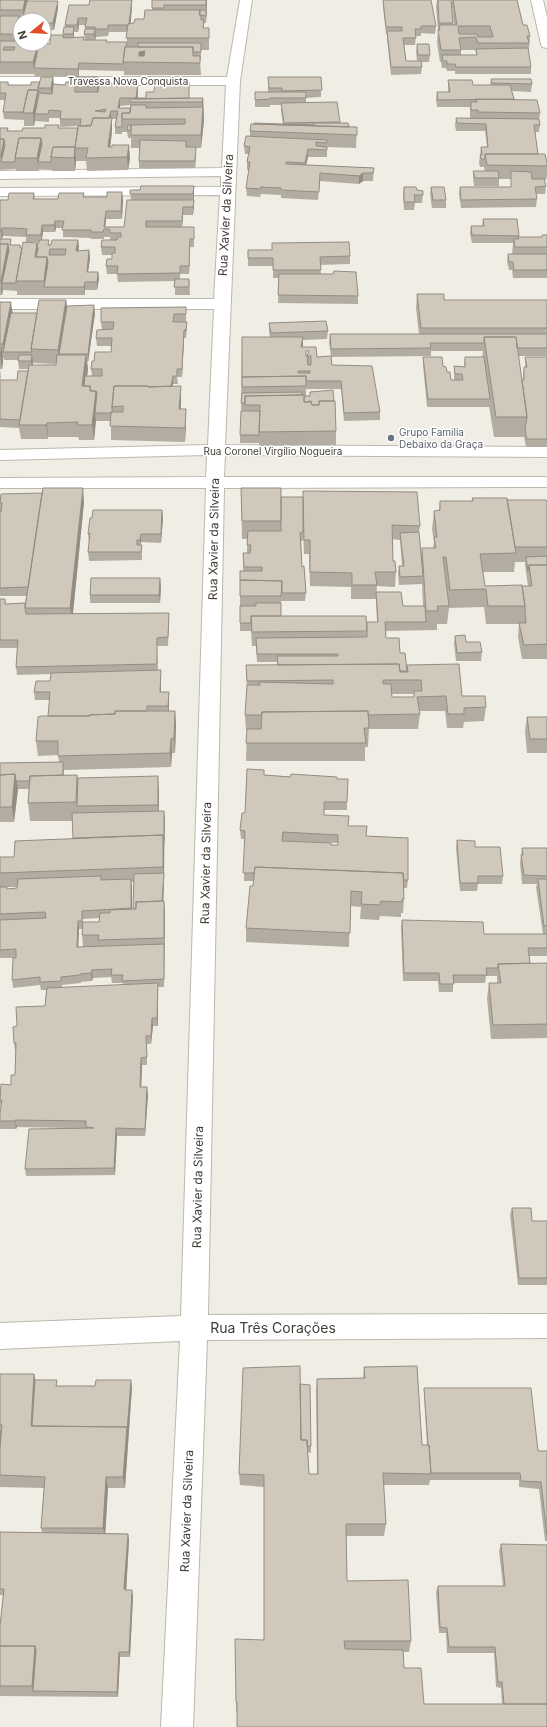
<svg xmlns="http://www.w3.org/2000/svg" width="547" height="1727" font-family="Inter,sans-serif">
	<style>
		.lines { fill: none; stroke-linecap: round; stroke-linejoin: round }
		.street-casing { stroke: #bdb8ab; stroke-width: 2 }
		.street { fill: #fff; fill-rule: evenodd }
		.wall { fill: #b3ada1; fill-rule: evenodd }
		.shaded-wall { fill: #928d83 }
		.building { fill: #d0c9bb; stroke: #928d83; fill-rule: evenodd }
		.worship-dot { fill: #6b7280; stroke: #fff; stroke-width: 1.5 }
		.labels { text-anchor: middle; stroke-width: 3; stroke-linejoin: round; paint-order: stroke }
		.far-street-label { font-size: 10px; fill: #423d35; stroke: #fff }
		.far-worship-label { font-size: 10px; fill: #5b616d; stroke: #fff; text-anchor: start }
		.street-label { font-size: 12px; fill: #423d35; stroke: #fff }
		.near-street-label { font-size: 14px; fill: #423d35; stroke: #fff }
	</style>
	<rect width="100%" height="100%" fill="#f0ede4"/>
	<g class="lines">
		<g class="street-casing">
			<path id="street" d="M240,0H252L240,81L225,445L547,447V457L225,455L224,477H547V487L224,488L208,1315L547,1314V1338L207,1340L193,1727H161L180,1341L0,1349V1323L181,1316L206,488H0V478L206,477L207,455L0,460V450L208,445L214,309H0V299H214L220,195L0,196V188L221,187V176L0,179V171L222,168L226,85H0V77H227Z
				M531,0H543L547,17V48L542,47L541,44Z"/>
		</g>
		<use href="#street" class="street"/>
	</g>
	<path class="wall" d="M0,0L28,1H58V8L54,30H46L45,34H44V20H20V44H50L63,37V34L65,27V25L89,5L132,0V7L130,24L134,23L144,19L152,10V0H207L206,23H204V28H209V50H201V60H200L201,75H124V71L79,70V76H35L34,74H0ZM79,25H86L84,34L85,40L74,37V32H78ZM109,32H127V42H107L95,40V34L96,37L108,36Z
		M383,0L436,26L435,34L421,33V36H416L415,45H404L406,61H417L416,52L417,44L430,55L429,62H421L422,67L421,74L391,75L387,38V34H386L383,7Z
		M437,0H451L453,25H454L452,6V0H517L523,25L530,36L529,49H528L531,67V74H455V71H447L446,68H442L441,62H440L437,43L438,30L436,7ZM461,50H475L476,52V55H461Z
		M53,77L54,84L65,85L98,77L99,84L138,82V98H203L204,120L201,148H196L195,168H139V161L140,148H131V138H128L127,132H122V134H115V127L116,119H112V131L110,147L130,158L128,170L87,171L86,161H76L75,171H52V170L39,169V171H16V169L0,170V128L8,131H22L59,128H78V126L60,127V118H49V122L35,121L34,126H24V120L4,119L3,112L5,100H0V82H8L9,85H31L40,82ZM130,105V108H120V106Z
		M268,77H321V97L306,98V103L340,122V123L349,127H357L356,148L327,147V157H308L306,165L374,168L373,181H363L359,184L320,181L318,200L281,198V195L261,194L260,197L247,196L246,188L249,170H247V162L249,154H245L244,146L250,136V131L283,124L281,111V105H270V107H255V92H268Z
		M491,79L532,84L531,92L512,91L514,99L540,113L539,119L540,125L539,132H535L538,154L547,162V175L546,180H544L546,186L545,194H536L537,199L536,207L461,208L459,194L460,187H511V179H499V186H474L473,178V171H485L484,167H480L479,163L481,147H487L485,131H456L455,125L456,118H470V107H437L436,99L437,92H448V80L473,85H490Z
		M194,186V199L193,215H183L182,227H194V247H190L189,274H180V279H189L190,295H175V281L118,282L117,274H107L106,266L112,259V255H102L101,247L110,240V237H104V239H91V238L63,237V228H56L55,232H43L42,240L50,245L78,240L79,247L78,251L89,250L90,258L88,272H98L99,279L97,290H85V295H17V291L3,290L2,295H0V239L12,245H20L21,248L39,243V242H26V237L3,236L2,239H0V200H8L34,193L35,199H58L84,193V197L123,199L122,219H106L105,227H124L131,200L130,190Z
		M404,187L423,195L422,203H415L414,210H404L403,194Z
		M431,187L446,200V208H432L430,194Z
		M483,219L519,236V237H542V235H547V278H513L512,270H509L507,262L508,254H512L513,243H472L470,234L471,226H482Z
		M272,243L350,256V264L320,265L321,274L358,296V304L278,303L279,278H273V266H248V250H272Z
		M417,294L444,300H547V356H518L522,380H523V375L524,367H525V357H547V447H526L524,437H494L489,406V407H427L423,365V357L443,366L451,380H454V366L464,367L465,357H482L483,351H431V356L331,357L332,365L380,412V420L344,421L341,389H306V396L336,431V445L259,446V443H240V435L245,411H241L242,337H270L269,331V323L328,331L327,339L303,340L302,347H316L317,357L331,356L329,342L330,334H419L416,308ZM306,351H309L308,355H306Z
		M66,300L67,306L95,313L88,362H87L88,369L87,376H92L91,369L94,361L111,352L112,346H97L96,338L102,330L101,322L186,307V322H187V330L186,338H184L182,377H177L178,384H173V386L181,400V409H186V424L185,442L111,440V421H96V420L94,440H79L78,437H48V439H21L19,428L0,427V370L1,377L0,380H17L28,371V369H19L18,360H4V358H3V362L2,369H0V302L12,313H37ZM33,360V363L56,364V365H33Z
		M241,488L420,526L419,532L421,557L422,548H433L434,542L432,529L434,511L439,510L440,501H472V498L547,502V659H522L518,637L519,624H486L484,607L449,608L447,624H437V630L386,631V638L400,653L407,671V665L462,696L486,707L484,721L464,722L463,728H447L445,711H419L420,714L418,729H369L368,747H365V761H246L247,730H246L245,715L247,691L246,665H277V662H257L256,646H252L251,631H240V580L243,571V553H247V539H242ZM303,533L304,554H309L310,586L351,587V599H376L377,586L395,587L396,572L393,561L392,539L400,540L402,566H399L398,574L399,585L422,584L423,606H403L376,592V601L377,622H367L281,616V601H305L306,593L302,567L301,541H303ZM515,562H525V565L528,586H485L483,572H514ZM392,694H414V697H392Z
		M0,499L84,502L73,614L169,613V621L168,646H157L158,670L161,678V692H169V711H175L176,725L175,753H172L171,767L64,770V775H77L78,779L159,791V811L165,819L164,881L163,901H164L165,915L164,987H158V1026H153L151,1044H147V1065H142L141,1087L148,1095L145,1136H117L115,1175L26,1176L25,1169L68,1128L17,1127L16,1129H0V1112L1,1107L0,1103V1094L11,1085L15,1075L16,1051H15L14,1043L17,1026L45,1006L46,990H41L40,985L13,988L12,980L16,958H0V857H14L73,838V821H30L28,803L29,789H18L14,822H0V763L59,762L58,755L38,756L36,741L48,716L50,700H35L34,692L50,681L51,674L17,675L16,667L17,648H0V599H5L6,604L25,603L26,596H0ZM131,882H134V910H132ZM7,887H17V888L7,889ZM99,918V922H83V919ZM79,929H82V935L83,947H78ZM111,977L112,983H123V985L62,988V985L81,983V982L92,981L93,978Z
		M162,510L163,518L161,543L141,542V545L142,553V560L89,561L88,552L89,542L88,534Z
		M161,586L160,603H90V595Z
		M455,636L466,642L482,652L481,661H456L454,644Z
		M527,717H547V753H527L525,731Z
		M264,775L337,779L347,802V810H324V815L348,826L366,836L408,880L407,888H404V899L403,913H401V917L380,916L379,920L360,919L361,907L350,906L349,947L246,942V928L254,881H244L245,839H241L240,830L245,813ZM283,841L338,843V845H331Z
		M457,840L475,847L503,876L502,884H478L477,891H460L456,848Z
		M522,848H547V956H529L530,963H547V1038L491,1039L487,998L489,983H497V976H486L485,983H453V992H439L438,981H403L401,928L402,920L484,934H543L536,887L537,884H522L520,863Z
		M512,1208L532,1221H547V1285H518L510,1215Z
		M364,1367L422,1445H427L424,1395V1388L538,1451H547V1541H545L539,1489L519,1487V1480H430L429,1485H383L386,1524L384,1536H346L347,1581L411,1641L409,1652H403L404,1668L424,1704H502L501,1688L496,1687L494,1653H447L446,1633H439L436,1592L438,1586H503L499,1551L501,1544L547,1727L236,1711V1702L264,1640V1487L240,1485L239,1474L300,1384L311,1446V1453L308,1452L309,1474H317L316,1392L317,1379L363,1378Z
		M0,1374H34L35,1380L58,1386L132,1387L125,1488H108L105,1533L128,1534L129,1540L126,1590L133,1596L130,1657H120L118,1697L0,1696V1626L3,1595H0V1532L42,1533L41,1528L44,1488L0,1487Z"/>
	<path class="shaded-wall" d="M25,0H28V5L24,20L23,10Z
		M132,0V7L130,32L129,25Z
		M206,0H207V5L206,23Z
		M58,1V8L54,30L53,23Z
		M78,18L79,25L78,32L77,25Z
		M18,23L19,36L14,46L13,34Z
		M45,23L46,30L45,34L44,27Z
		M74,27V41L73,34Z
		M95,29L96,37L95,41L94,34Z
		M38,44H42L34,68L33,62Z
		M145,51L146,62L139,56V52Z
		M79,63V76L78,69Z
		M53,77L54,90L53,101L51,88Z
		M98,77L99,90L98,99L97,86Z
		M138,82V89L137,102L136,98Z
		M38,90V95L35,114V121L34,126L33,113Z
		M120,98V106L119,116L118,108Z
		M203,98L204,120L201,148V135L203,115L202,102Z
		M111,111V119L107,123Z
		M112,118V131L109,157L108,147Z
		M41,138L43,152L38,162L39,171L37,158Z
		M4,139L5,152L1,162V156Z
		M129,145L130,158L128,170L127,157Z
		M75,147L76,161L75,171L74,158Z
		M196,147V154L195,168V161Z
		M308,149V157L305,170V163Z
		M363,173V181L359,184V176Z
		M194,186V207L193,194Z
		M122,192L123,199L122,219L121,211Z
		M194,200V207L193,215V207Z
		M183,207V215L182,229V221Z
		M106,211V219L105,229L104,227Z
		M55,221L56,228L55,232L54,225Z
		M42,225L43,232L41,242V235Z
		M2,228L3,236L2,239L1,231Z
		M190,239V247L189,274V266Z
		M78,240L79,247L77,259L76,251Z
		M37,243L39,256L35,257Z
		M8,244L10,258L2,283L3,290L2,295L1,281Z
		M89,250L90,258L87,279V272Z
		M47,257L49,271L44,287V281Z
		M98,272L99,279L97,290V282Z
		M85,282V295L84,287Z
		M66,300L68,314L59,354V364L58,350Z
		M11,302L13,315L4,352L3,344Z
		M94,305L95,313L88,362V354Z
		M184,330V338L182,377V369Z
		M303,337V345L301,355V347Z
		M2,348L3,362L2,369L0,355Z
		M32,355L33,363L32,369L31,361Z
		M86,355L88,369L85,392L82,386Z
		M173,376V384L171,400L170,392Z
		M181,386V400L180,423L179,409Z
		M96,391L97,405L95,413L96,420L94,440L92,425Z
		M186,409V424L185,442V428Z
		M47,423L48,437V439L46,425Z
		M83,488L84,502L72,622L70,608Z
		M162,510L163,518L161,543V534Z
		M141,534V548L140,540Z
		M160,578L161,586L160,603L159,595Z
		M161,670V700L160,692Z
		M169,692V714L168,706Z
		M175,711L176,725L175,753L174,738Z
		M171,739L172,753L171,767L170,753Z
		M15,774L18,789L14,822L12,807Z
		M158,776L159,791V819L158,805Z
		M164,811L165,819L164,849Z
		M163,835L164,849V881L163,867Z
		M164,873V881L163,915L162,907Z
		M131,879L132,887V917L131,908Z
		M164,901L165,915L164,987Z
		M78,921L79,929L78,955L77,947Z
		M92,970L93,978L92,981L91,973Z
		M158,983V1026L157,1018Z
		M152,1018L153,1026L151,1044V1036Z
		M141,1058L142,1065L141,1094L140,1087Z
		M147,1087L148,1095L145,1136V1129Z
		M15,1120L17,1127L16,1129L15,1121Z
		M116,1128L117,1136L115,1175L114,1168Z
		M34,1374L37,1387L34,1431L31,1426Z
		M131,1380L132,1387L125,1488L123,1477Z
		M106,1477L108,1488L105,1539L103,1528Z
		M128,1534L129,1540L126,1594L124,1588Z
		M132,1590L133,1596L130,1657L129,1652Z
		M35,1646L38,1656L33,1691L32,1686Z
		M119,1652L120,1657L118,1697L117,1692Z"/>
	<path class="building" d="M0,0H25L23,10H0Z
		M90,0H132L129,24H128V25H108V29H95V27H85L87,18H78L77,25H65L69,5H89Z
		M152,0H206V5H164V8H152Z
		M383,0H431L436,26H421V29H415L416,38H403L406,61H421L422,67H391L387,31H402V27H386Z
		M438,0H451L453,23H439Z
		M453,0H517L523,25H527L530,36H527L529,43H478L476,37L459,38L461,50H441L438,30H440L439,25H457ZM458,26H490L493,37H478L477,34H459Z
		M27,1H58L53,23H45L44,27V20H22Z
		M145,10H200L199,15H201V20H204L203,28H209V38H126L128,24L134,23L135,19H144Z
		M200,10H206V16L200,15Z
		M0,16H19L18,19H21L20,20V23H18L13,34H0Z
		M64,27H74L73,34H63Z
		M85,29H95L94,34H84Z
		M18,33H20V44H38L33,62H0V41H16ZM4,47H15L14,50H3Z
		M51,35H63V38L84,37L83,40H107L106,42H127L126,47H125L123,64L79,63L78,69L34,68L39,44H50Z
		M138,43H201V52H193V47H138Z
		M417,44H429L430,55H418Z
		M125,47H193V56H200V63L123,62ZM145,51L144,56H139V52Z
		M528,48L531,67H456L455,64H447V61H443L442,55H477L476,49Z
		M41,77H53L51,88H38Z
		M76,77H98L97,86H74Z
		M268,77H321L322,90L282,91V88H269Z
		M491,79H531L532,84L492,83Z
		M448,80H472L473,85H510L514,99L438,100L437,92H450Z
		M0,82H8V85H31V82H40L38,88L39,93L52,94L53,84L65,85L66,82H75V92H98L99,84L138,82L136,98H120L118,108H130V113H122V127H115L118,111H111L109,118H93L91,125L80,126L81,119H60L61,111L49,110L48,114H35L39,94L38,95V90H28L23,112H3L6,93H0ZM106,109L105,112L95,111Z
		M155,82H189V98L135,99V98H146V92H154Z
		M28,90H38L33,113H23Z
		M255,92H306V98H270V99L255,100Z
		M203,98L202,102H130V99Z
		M476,99L537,100L540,113L478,112V110H471V102H477Z
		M337,102L340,122L284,123L281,103Z
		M131,105H146V108L203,107L201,135H131V125L185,124V119H122V113H130Z
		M93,118H112L108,147H112V145H129L127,157L86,158L88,148H75L78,126H91Z
		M456,118L539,119L540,125H534L538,154H485V159H481L480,155H482L481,147H488L486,124L457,123Z
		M254,123L314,125L315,123H348L349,127L254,124Z
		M251,124L357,127V135L250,131Z
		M45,125H59L58,128H78L75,147H53L51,157V162H38L42,144L41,138H19L15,158V162H1L5,145L4,139H0V128H8L7,131H22L23,128H45Z
		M128,125H131V130H127Z
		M246,136L327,140L326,143L316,142V146L327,147V150L308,149L305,163L286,162V164L374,168L373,173H363L359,176L320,173L319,192L281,190V188L261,187L260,189L246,188L250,162H247L250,147L244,146Z
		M19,138H41L37,158H15Z
		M0,139H4L1,156H0Z
		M140,140L186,141V147H196L195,161H139Z
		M53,147H75L74,158L51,157Z
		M485,154H545L547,162V166L487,165Z
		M473,171H498L499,178H475Z
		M511,171L531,172L532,179H544L546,186L535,187L537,199L461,200L460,187H511Z
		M141,186H194L193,194H130V190H140Z
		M404,187H416L417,190L423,191V195H414L415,202H404Z
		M431,187H444L446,200H433Z
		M107,192H122L121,211H106L104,227H124L127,200H194L193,207H183L182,221H146V227H194V239H190L189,266H180V273L117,274L118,266H106L107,259H112V253H115V247H101L102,240H117L118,237H121V233H110V230L109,229H104L103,232H91V230H62L64,221H55L54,225H42L41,235H26L27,229L13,228H2L1,231L0,232V200H8L9,193H34L33,199H58L59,193H84L83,197H107Z
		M483,219H517L519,236L472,235L471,226H484Z
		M542,235H547V247H515L514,239H519L518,237H542Z
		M0,239H11L10,245H20V248H22L16,281V283H2L9,250L8,244H0Z
		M39,240H49L48,245H51L52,240H78L76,251L89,250L87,272H98L97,282H85L84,287H44L48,263L47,257H36L38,249L37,243H39ZM50,249H66L65,255H49Z
		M23,242L37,243L35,257H47L44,281H16Z
		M349,242L350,256L320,257L321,270H273V258H248V250H272V243Z
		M0,244H8L1,281H0Z
		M508,254H547V270H514L513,262H509Z
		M334,271L356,272L358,296L278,295L279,274H333Z
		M175,279H189V287H174Z
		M417,294H444V300H547V328H421Z
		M39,300H66L58,350L31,349Z
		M0,302H11L3,344H0Z
		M94,305L88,354H59L67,306Z
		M186,307V314H174L173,322H187L186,330H184L182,369H177V376H173L171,386L148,387V386H114L112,407V412H111V413H95L97,392L96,391H91L90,386H84L85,376H102V369H91L92,361H94L95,352H111L112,338H96L97,330L113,329L114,322H101V308Z
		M11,313H37L31,349L32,352H3Z
		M326,321L328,331L271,333L269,323Z
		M330,334H547V348H517L516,337H484V343H430L431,348L331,349Z
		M242,337H303L301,347H316L317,357L331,356L332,365L372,366L380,412L344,413L341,381H306V376L242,377ZM306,351H309L307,356H306ZM307,356H311V365H308ZM298,371H310V373H298Z
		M484,337H516L527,417H496Z
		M0,348H2L0,355Z
		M19,355H32L31,361H18Z
		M57,355H86L82,386H90V391H96L92,425H77L78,422L47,423L46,425H19L29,365H56Z
		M423,357H442L443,366L446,367L447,372H450L451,380H463L462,374H455L454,366L465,367V357H484L490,399H428Z
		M525,357H547V439H527L525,429L527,417L522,380H524V367H527Z
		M18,371H28L20,420L0,419V380H17Z
		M306,376V386L242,387V377Z
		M114,386H148V387L181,386L179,409H186L185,428L110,426L111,412H123V406L112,407Z
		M333,390L334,401H319V405H312L311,401L304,402V396H310V392Z
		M302,392V395L245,396V403H241L242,393Z
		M304,395V402H311L312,405H319V401H335L336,431L259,432L260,405H245V396Z
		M241,411H260L259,435H240Z
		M43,488H83L70,608H25Z
		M241,488H281V521H242Z
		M303,491L417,492L420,526L392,525L393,561H395L396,572H375L377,585H352V573L310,572V540H304Z
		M42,493L28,587L0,588V512H1L2,503H0L1,494Z
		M281,497H303V532L300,533L302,567L304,566L306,593H282V581L240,580V571H262V567H244L243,553H250L251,545H247L248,531H281Z
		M472,498H507L516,553L480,554L485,586L522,585L525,606H488L486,589L450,590L446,557H443L449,606H437L438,611H426L422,548H436L434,537H437L434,511L440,510V501H473Z
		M507,500H546L547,502V547H515Z
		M93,510H162L161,534H141L140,540H137V545H142L141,552H88L90,533L88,534L90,518H92Z
		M419,532L423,576L400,577L399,566H404L400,533Z
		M547,556V565H529L528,571L526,557Z
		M529,565H547V644L524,645L519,623H526L525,611V606L522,586H532Z
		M91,578H160L159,595H90Z
		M240,580L282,581L281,596H240Z
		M376,592H401L403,606H425L426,622H385L386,638H399L400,653H405L407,671H400L399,664L278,665L277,656H338V654H257L256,638L367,637V622H378Z
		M0,599H5V604L25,603V608L26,614L169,613L168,637L157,638V664L16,667L18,640H0Z
		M256,603H281V616H251V623H240V606H256Z
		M251,616H366L367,631L252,632Z
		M465,635L466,642H480L482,652L457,653L455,636Z
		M399,664L400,672H408L407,665L459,664L462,696H485L486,707L464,708V714H448L446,696L417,697L420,714L368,715V711L262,712V715H245L247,685H260L259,682L333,684V680L247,681L246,665ZM383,680H421L422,691H414V697H392L391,684H383Z
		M161,670L160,692H169L168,706H147V711H115V714L89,715V716H48L50,692H34L36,681H50L51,673Z
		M115,711H175L174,738L171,739L170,753L58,756V741H36L38,717L40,716H90L89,715L115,714Z
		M368,711L369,728H364L366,743H246L247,729H261L262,712Z
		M527,717H547V739H530Z
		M63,762V775L30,776V781H16L15,774L0,775V763Z
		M247,769L264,770V775L290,777L291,774L337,777V779H348L347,802H324V815L349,816L348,826H367L366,836L408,838V880H404L403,873L255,867L254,873H243L245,831L240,830L242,813H245ZM283,832L338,835V845H331V843L282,841Z
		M15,774L12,807H0V775Z
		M77,775L76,802L28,803L30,776Z
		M158,776V805L77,806L78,778Z
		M164,811V841L163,835L73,838L72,813Z
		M163,835V867L0,873V857H14L15,841Z
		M457,840L475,841V847H500L503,876H478V883H460Z
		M522,848H547V876L524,875L521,855H523Z
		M255,867L403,873L404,899H402V902L381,901L380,905L361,904L362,892L351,891L350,933L246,928L250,886H253Z
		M164,873L162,901L136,902V908H133L134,874Z
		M101,876V880L131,879V908L82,911V921H78L77,947L164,944V979L122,981L123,975H111L112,969L92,970L91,973L80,974V975L61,977V981L40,982V977L12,980L13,958H16V949L0,950V920L46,918L45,912L0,914V887H7V889L17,888L18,879Z
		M538,879H547V926H544Z
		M164,901V938L98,940L99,935H82L83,922H99L100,913H110V910L136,909V902Z
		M402,920L483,922L484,934H547V948H528L530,963L498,964V968H486L487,975H453L454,984H440L439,973H404Z
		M547,963V1024L493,1025L489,983H501L498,964Z
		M158,983L157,1018H152L151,1036H146L147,1057L141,1058L140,1087H147L145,1129L116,1128L114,1168L25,1169L29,1129L94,1128L86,1127V1121L15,1120V1121H0V1112L2,1100H0L1,1084L11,1085V1075H15L16,1043H14L13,1027L17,1026L16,1007L45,1006L47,988Z
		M512,1208H531L532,1221H547V1278H519Z
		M300,1366L301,1440H307L309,1474H318L317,1379L365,1378L364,1367L417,1366L422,1445H429L431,1474L383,1473L386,1524H346L347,1581L408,1580L411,1641H344L345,1649L403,1650L404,1668H421L424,1704H547V1727H237V1702H236L235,1639L264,1640V1475L239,1474L243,1368Z
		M0,1374H34L31,1426L127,1427L123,1477H106L103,1528H41L45,1477L0,1475V1447L2,1425H0Z
		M35,1380H57L56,1386H95L96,1380H131L127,1432V1427L32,1426Z
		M300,1384L310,1385L311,1446H307V1440H301Z
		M424,1388H531L538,1451H547V1535L541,1482L521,1481L520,1473H431L429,1445H428Z
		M0,1431H1L0,1447Z
		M0,1532L128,1534L124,1588L125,1590H132L129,1652H119L117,1692L33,1691L36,1650L35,1646H0V1626L4,1589H0Z
		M501,1544L547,1545V1704H504L502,1682H498L495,1647H449L447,1628L440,1627L438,1586H505Z
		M0,1646H35L32,1686H0Z"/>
	<circle class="worship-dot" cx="391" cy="438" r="4"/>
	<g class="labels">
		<g class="far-street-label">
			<text x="128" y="85">Travessa Nova Conquista</text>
			<text x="273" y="455">Rua Coronel Virgílio Nogueira</text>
		</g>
		<g class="far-worship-label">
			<text x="399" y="436">Grupo Familia<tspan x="399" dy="12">Debaixo da Graça</tspan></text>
		</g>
		<g class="street-label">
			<text transform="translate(226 215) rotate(-87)" y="4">Rua Xavier da Silveira</text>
			<text transform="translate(214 539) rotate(-89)" y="4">Rua Xavier da Silveira</text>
			<text transform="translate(206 863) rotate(-89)" y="4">Rua Xavier da Silveira</text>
			<text transform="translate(198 1187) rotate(-89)" y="4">Rua Xavier da Silveira</text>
			<text transform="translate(187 1511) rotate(-88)" y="4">Rua Xavier da Silveira</text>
		</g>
		<g class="near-street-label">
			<text x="273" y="1333">Rua Três Corações</text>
		</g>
	</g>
	<g transform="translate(32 32) rotate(252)"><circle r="19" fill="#ffffff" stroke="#b3b1ae"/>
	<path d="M0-3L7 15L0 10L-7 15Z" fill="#e24c29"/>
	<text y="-6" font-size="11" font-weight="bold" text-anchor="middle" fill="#423d35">N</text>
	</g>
</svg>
